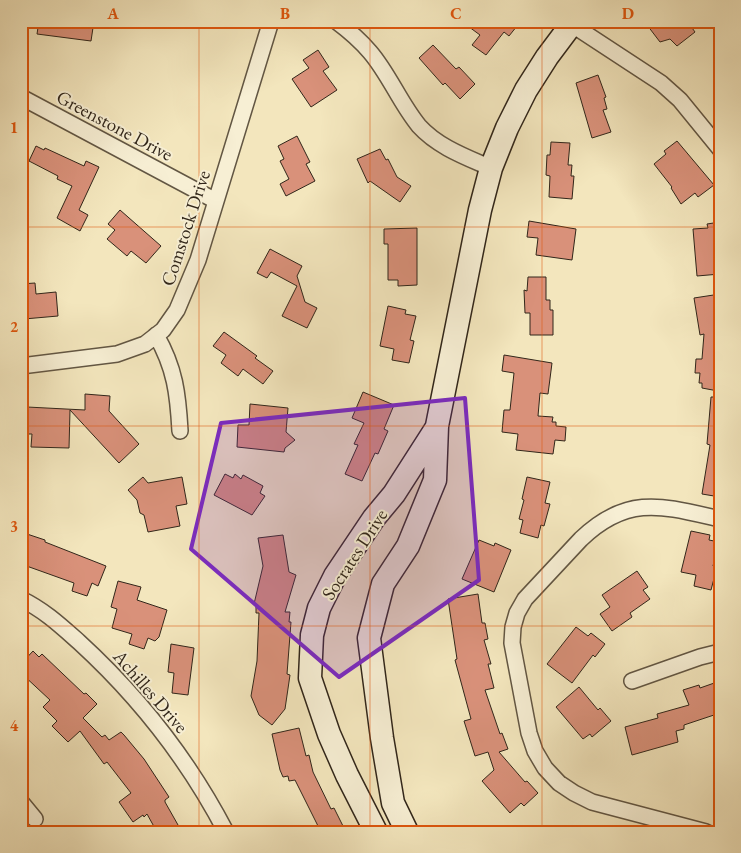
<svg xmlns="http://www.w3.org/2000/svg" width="741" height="853" font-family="'EB Garamond',serif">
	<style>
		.building { fill: #d9917a; stroke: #31261a }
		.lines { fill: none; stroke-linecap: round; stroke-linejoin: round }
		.street-casing { stroke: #625643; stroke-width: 18 }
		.secondary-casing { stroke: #31261a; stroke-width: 25 }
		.street { stroke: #f7efd4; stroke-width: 15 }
		.secondary { stroke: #f7efd4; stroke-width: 22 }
		.marked { fill: #7b2cbf; fill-opacity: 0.2; stroke: #7b2cbf; stroke-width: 4; stroke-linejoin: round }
		.grid { fill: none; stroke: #df560d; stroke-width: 1; stroke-opacity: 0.55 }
		.labels { text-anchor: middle; stroke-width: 4; stroke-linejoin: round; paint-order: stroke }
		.street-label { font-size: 19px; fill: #31261a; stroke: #f7efd4 }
		.neatline { fill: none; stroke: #df560d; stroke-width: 2 }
		.grid-label { font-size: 16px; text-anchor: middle; font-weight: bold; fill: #df560d }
	</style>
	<rect width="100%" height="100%" fill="#f3e6bd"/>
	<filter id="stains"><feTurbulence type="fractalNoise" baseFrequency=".004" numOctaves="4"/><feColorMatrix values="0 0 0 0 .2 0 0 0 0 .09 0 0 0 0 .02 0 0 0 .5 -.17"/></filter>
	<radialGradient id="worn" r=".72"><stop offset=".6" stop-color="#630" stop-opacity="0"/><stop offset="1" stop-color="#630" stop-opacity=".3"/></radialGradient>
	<path class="building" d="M39,21H94L91,41L37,34Z
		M461,21H521L509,36L504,32L486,55L472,45L480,35Z
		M644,21H687L695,32L677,46L670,39L660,42Z
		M433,45L456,69L459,67L475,84L460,99L445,83L443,85L419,58Z
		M318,50L329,67L323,71L337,90L311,107L292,79L309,68L303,60Z
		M598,75L606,97L604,98L607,109L603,110L611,132L592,138L576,83Z
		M297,136L310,162L306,164L315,181L286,196L280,184L289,179L280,161L284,159L278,146Z
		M677,141L714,185L698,197L695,193L681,204L671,188L672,187L654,164L666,154L664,151Z
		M551,142L570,143L568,165H572L571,176H574L572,199L549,197L550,176L546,175L547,155H550Z
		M36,146L44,150L45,148L84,166L86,161L99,167L79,210L88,215L80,231L57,218L72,186L57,179L58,176L29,161Z
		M380,149L386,160L388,159L397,177L411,186L400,202L370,181L368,183L357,159Z
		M120,210L161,246L146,263L131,251L127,256L107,239L115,230L108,224Z
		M529,221L576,229L572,260L536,255L538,238L527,237Z
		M720,222V274L697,276L693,229L708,228L707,224Z
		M417,228V285L398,286V280H388V244H384V229Z
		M270,249L302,266L297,276L305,302L317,308L307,328L282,316L297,286L271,272L267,278L257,273Z
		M528,277H546V300H550V310H553V335H530V313H525L524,290L527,291Z
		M35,283L36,294L56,292L58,316L24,319L23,313H21V284Z
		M720,294V385L718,391L702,388V383H699L700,373H695L696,359H702L704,334L700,335L694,298Z
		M388,306L406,310L405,314L416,316L410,340L414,341L409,363L392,360L394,349L380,346Z
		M224,332L257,356L255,358L273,371L263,384L243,369L238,376L221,363L226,355L213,346Z
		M504,355L552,363L548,394L540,393L538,416L553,417L552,422H556V426L566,427L565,441L555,440L553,454L516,450L518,434L502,432L504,410H510L514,373L502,371Z
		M363,392L394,405L384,429L388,431L378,454L375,453L362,481L345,474L358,445L354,444L364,423L352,418Z
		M85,394L110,396L109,411L139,444L119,463L70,410L69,448L31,447L32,434H26V429H22V417H27V407L85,410Z
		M711,397H720V497L702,494L710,445L707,444Z
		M250,404L288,408L286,432L295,440L285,448L284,452L237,447L238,425H249Z
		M225,474L233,478L235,474L241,479L243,475L263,486L260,493L265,496L252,515L214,495Z
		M143,477L148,483L182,477L187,504L176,506L180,526L148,532L144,515L140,513L137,500L128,490Z
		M527,477L550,482L545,503L550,504L544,526L541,525L538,538L520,533L523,520L519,519L524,500L522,499Z
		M691,531L710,535L709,540L719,542L713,566L717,567L711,590L694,586L696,575L681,572Z
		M21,532L45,540V542L106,566L98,586L92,583L87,596L72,591L74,583L21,564Z
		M283,535L289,572L296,575L285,612H290L289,622H291L287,674L290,675L285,709L272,725L259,715L251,696L257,661L259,613H256V604H254L263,566L258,538Z
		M479,540L494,546L495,543L511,550L494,592L462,579Z
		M637,571L648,587L643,590L650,599L630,613L632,617L612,631L600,614L610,607L602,595Z
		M118,581L141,587L137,600L167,610L159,637L155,641L148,638L144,649L129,644L132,634L112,628L117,609L111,607Z
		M478,594L482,623H485L488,639L484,640L491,664H488L494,688L485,690L500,734L502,733L508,749L499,752L525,782L527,781L538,793L524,806L521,803L510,813L482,781L494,770L488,752L475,756L464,721L471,719L455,660L457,659L448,599Z
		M576,627L588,636L591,633L605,644L595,657L593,655L572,683L547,664Z
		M171,644L194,648L188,695L172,693L174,673L168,672Z
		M33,651L39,657L42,654L84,694L86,693L97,704L83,718L102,737L105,735L109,740L121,732L124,735L144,759L169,797L165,800V802L182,832H157L147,814L144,817L143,815L133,822L119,802L131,793L107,762L104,764L80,731L68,742L52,726L57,721L43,707L50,700L21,673V664Z
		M720,681V713L684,725V729L676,731L678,742L632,755L625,727L658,718L657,714L689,705L683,690L699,685L700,688Z
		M579,687L598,710L600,708L611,721L592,737L590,734L583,739L556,707Z
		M299,728L306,756L309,755L313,772L331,809L334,808L344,828L337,832H321L295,780L289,781L288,776L283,777L280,770L272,734Z"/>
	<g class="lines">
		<g class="street-casing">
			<path id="street" d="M336,21C348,30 360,40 370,52C389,74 400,103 419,126C438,147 466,157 491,168
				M571,24L661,83L680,100L720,149
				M21,97L216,201
				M156,335C175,368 178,394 180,431
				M21,366L117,354L145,344L163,330L177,310L198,260L271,21
				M21,599C44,610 61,626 79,642C138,696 189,761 226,832
				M632,681L700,657L720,652
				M21,802L35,819
				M706,832L592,802L574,793L559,783L545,768L535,751L529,733L512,643L513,627L517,613L525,599L581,539C628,494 663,506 720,519"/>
		</g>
		<g class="secondary-casing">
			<path id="secondary" d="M376,832L347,775L329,734L310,678L312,635L319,608L335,576L374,518L394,494L437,427
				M407,832L393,803L382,738L369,638L383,584L408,546L435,480L437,426L480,210L491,168L507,128L526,90L547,57L574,21"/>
		</g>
		<use href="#street" class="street"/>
		<use href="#secondary" class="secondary"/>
	</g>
	<path class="marked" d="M465,398L479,580L339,677L191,549L221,423Z"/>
	<path class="grid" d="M199,21V832M370,21V832M542,21V832M21,227H720M21,426H720M21,626H720"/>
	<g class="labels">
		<g class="street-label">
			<text transform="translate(115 125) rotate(28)" y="7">Greenstone Drive</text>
			<text transform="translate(185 228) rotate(-72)" y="7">Comstock Drive</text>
			<text transform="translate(354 554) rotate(-57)" y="7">Socrates Drive</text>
			<text transform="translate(151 691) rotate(49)" y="7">Achilles Drive</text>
		</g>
	</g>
	<rect width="741" height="853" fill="none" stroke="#f3e6bd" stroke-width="55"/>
	<rect x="28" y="28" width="686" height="798" class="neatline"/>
	<g class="grid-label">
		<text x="113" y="19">A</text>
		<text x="285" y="19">B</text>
		<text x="456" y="19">C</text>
		<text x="628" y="19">D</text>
		<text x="14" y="133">1</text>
		<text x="14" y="332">2</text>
		<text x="14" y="532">3</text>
		<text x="14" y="731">4</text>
	</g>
	<rect width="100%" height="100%" filter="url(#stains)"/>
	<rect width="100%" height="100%" fill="url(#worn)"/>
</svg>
